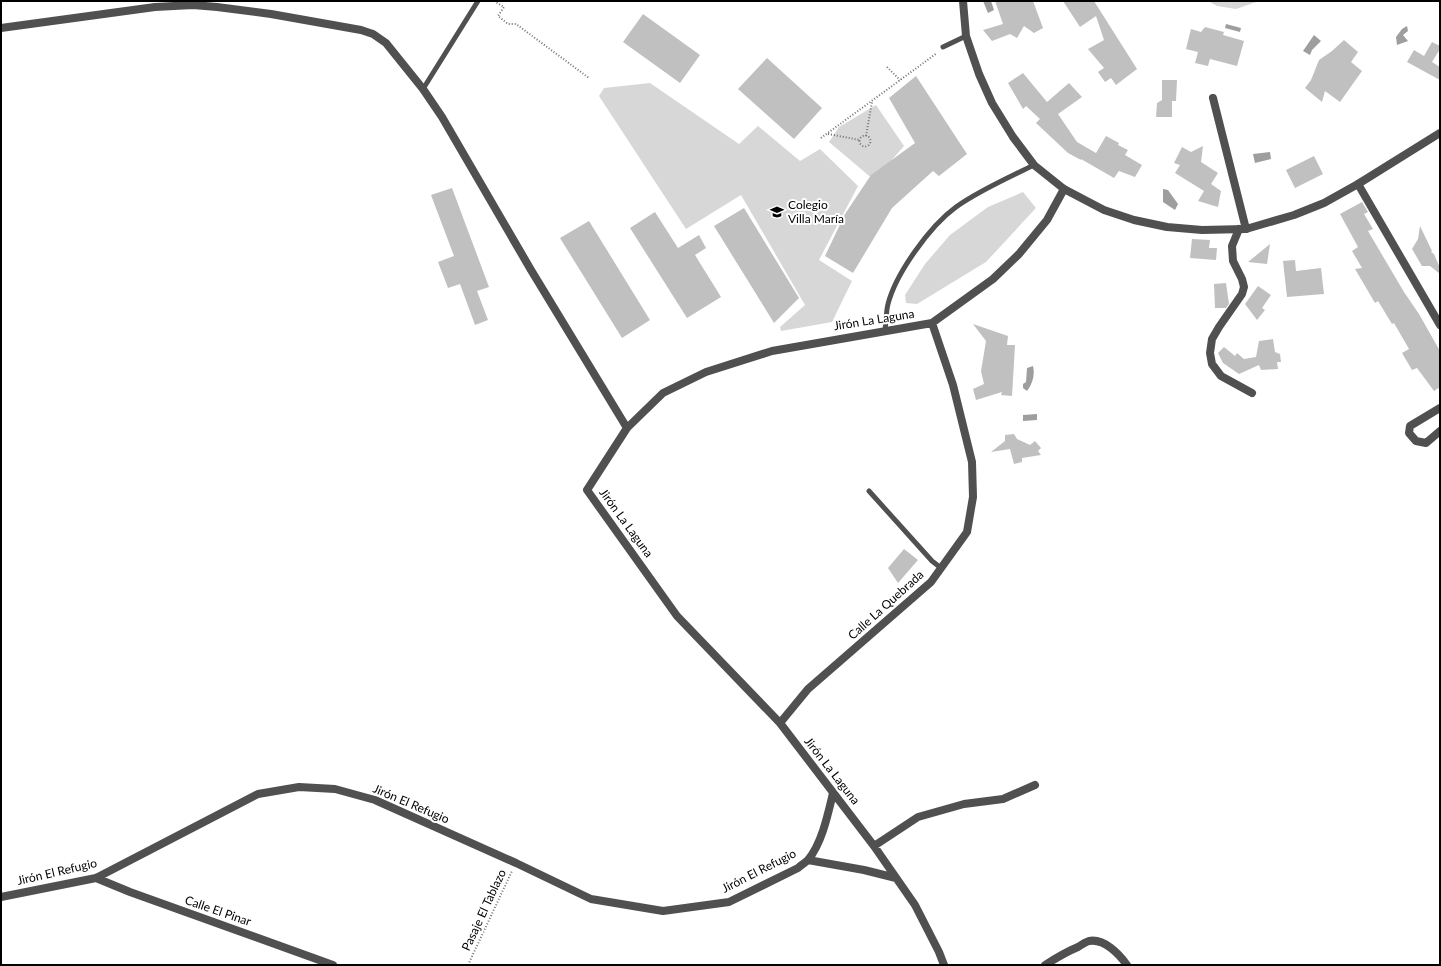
<svg xmlns="http://www.w3.org/2000/svg" width="1441" height="966" font-family="Lato,sans-serif">
	<style>
		.green { fill: #d7d7d7 }
		.water { fill: #9e9e9e }
		.building { fill: #c0c0c0 }
		.lines { fill: none; stroke-linecap: round; stroke-linejoin: round }
		.path { stroke: #727272; stroke-width: 2; stroke-dasharray: 1 2; stroke-linecap: butt }
		.service { stroke: #505050; stroke-width: 5 }
		.minor { stroke: #505050; stroke-width: 8 }
		.tertiary { stroke: #505050; stroke-width: 8 }
		.labels { text-anchor: middle; stroke-width: 4; stroke-linejoin: round; paint-order: stroke }
		.poi-label { font-size: 12px; fill: #000; stroke: #fff; text-anchor: start }
		.street-label { font-size: 12px; fill: #000; stroke: #fff }
	</style>
	<rect width="100%" height="100%" fill="#fff"/>
	<path class="green" d="M1208,1H1259L1236,9L1217,6Z
		M650,83L739,144L758,126L800,161L820,149L858,186L819,260L852,281L832,322L781,331L780,327L805,305L741,195L686,229L599,96L604,88Z
		M876,105L904,146L874,180L829,142L839,127Z
		M1023,192L1036,208L986,262L917,304L906,303L905,295L925,264L950,235L988,207Z"/>
	<path class="water" d="M983,1H991L994,10L988,13Z
		M1226,24L1241,28L1240,32L1225,28Z
		M1407,26L1408,31L1403,35L1408,41L1397,45L1396,37L1402,29Z
		M1314,35L1321,41L1312,50L1310,55L1303,51Z
		M1270,152L1271,159L1255,163L1253,154Z
		M1163,189L1168,190L1178,204L1175,210L1163,202Z
		M1033,366C1035,375 1033,383 1027,391L1023,388V384L1026,382L1027,368Z
		M1037,414V420L1023,421V415Z"/>
	<path class="building" d="M995,1H1033L1043,28L1034,33L1024,26L1017,38L1010,34L992,41L983,30L1003,24Z
		M1063,1H1094L1137,69L1116,85L1111,78L1105,82L1098,72L1104,68L1088,49L1104,40L1096,16L1080,27Z
		M643,14L700,55L680,83L623,42Z
		M1205,27L1224,32L1223,35L1244,41L1237,66L1210,59L1208,66L1195,63L1198,52L1186,49L1191,29L1201,32Z
		M1344,40L1358,52L1351,62L1362,71L1340,102L1325,91L1322,102L1305,88L1311,80L1319,60L1332,51Z
		M1432,42L1440,46V49L1432,62L1440,67V80L1407,62L1414,50L1424,56Z
		M767,58L822,108L794,139L738,89Z
		M1023,73L1047,102L1069,83L1082,97L1058,114L1077,142L1096,153L1106,136L1119,143L1118,145L1128,150L1125,155L1142,165L1135,177L1119,171L1114,178L1081,159V160L1068,153L1036,123L1040,119L1026,106L1023,109L1008,83Z
		M916,76L967,154L939,176L933,171L892,208L853,273L825,256L845,214L871,175L915,143L889,98Z
		M1162,80H1177L1176,101H1172V117H1156L1157,103L1162,100Z
		M1203,146L1201,162L1218,173L1211,184L1221,191L1218,207L1198,201L1204,191L1175,173L1180,165L1174,163L1182,147L1191,152Z
		M1314,156L1323,174L1295,188L1286,170Z
		M452,188L489,287L477,291L488,320L475,325L460,284L448,288L438,262L454,256L431,195Z
		M1362,202L1368,212L1364,214L1373,229L1368,231L1404,292L1419,314L1440,351V387L1434,391L1417,368L1412,370L1402,353L1409,349L1394,323L1392,324L1378,301L1375,303L1355,269L1362,268L1352,251L1358,247L1340,214Z
		M744,208L799,298L774,323L714,226Z
		M655,212L678,248L699,235L706,248L695,255L721,297L687,318L630,228Z
		M589,221L650,320L622,338L560,238Z
		M1420,226L1432,251L1431,252L1434,254L1440,268V274L1430,266H1422L1412,249L1418,239Z
		M1192,239L1210,240L1209,248H1217L1216,260L1190,258Z
		M1270,244L1267,264L1248,262Z
		M1295,260L1296,271L1321,268L1324,294L1287,297L1283,261Z
		M1226,283L1229,304L1226,308H1215L1214,284Z
		M1258,286L1271,295L1262,308L1265,310L1257,320L1245,304Z
		M973,324L1008,336L1007,345H1015L1012,396L1001,395L1002,392L976,400L973,389L984,384L981,371L986,341Z
		M1273,339L1275,352L1280,354L1281,362H1277L1278,369L1261,370L1259,365L1239,374L1223,363L1218,353L1224,347L1235,356L1237,353L1244,359L1256,357L1259,341Z
		M1014,434L1017,439L1030,445L1035,441L1041,448L1038,451L1041,455L1022,458V462L1014,464L1010,449L991,452L1005,441V435Z
		M904,549L918,560L898,583L888,568Z"/>
	<g class="lines">
		<path class="path" d="M494,1L504,7L498,16L508,24H516L589,78
			M887,67L900,80
			M828,134L860,140
			M859.5 141a5.5 5.5 0 1 1 11 0a5.5 5.5 0 1 1-11 0Z
			M866,136L872,102
			M821,138L937,53
			M468,965L512,871"/>
		<path class="service" d="M943,47L966,36
			M423,89L478,1
			M885,331C886,322 886,312 888,304C896,273 930,226 956,207C980,190 1008,178 1034,165
			M869,491L932,561L941,568"/>
		<path class="minor" d="M1,28L155,7L193,5L217,7L271,14L361,30L373,34L386,43L423,89L442,117L531,270L627,428
			M1213,98L1246,229
			M1358,184L1440,325
			M1239,229L1232,246L1233,261L1242,279L1244,287L1242,294L1219,327L1212,339L1210,353L1212,364L1221,376L1252,393
			M1440,408L1410,426L1409,433L1416,441L1426,443L1440,431
			M780,723L808,689L931,582L967,532L973,497L972,462L953,385L932,323
			M874,846L918,817L964,804L1003,799L1035,785
			M808,860L864,870L896,878
			M96,878L130,892L333,965
			M1,897L96,878L258,794L299,787L335,789L375,800L516,863L591,899L663,911L729,902L798,868C801,865 805,863 808,860C822,843 828,814 833,793
			M944,965L939,952L915,905L874,846L780,723L677,616L587,490L627,428L663,393L706,372L772,351L932,323L993,279L1019,254L1047,220L1064,189
			M1045,965C1056,958 1066,952 1078,947C1081,945 1086,942 1089,941C1104,938 1119,954 1127,965"/>
		<path class="tertiary" d="M963,1L966,36L979,74L992,103L1013,137L1034,165L1064,189L1104,210L1134,220L1167,227L1202,230L1246,229L1294,215L1324,203L1358,184L1440,133"/>
	</g>
	<defs>
		<g id="school-bare" transform="scale(1.08)"><path d="M0-5L7-2L0 1L-7-2ZM-4 1L0 2.5L4 1V4Q0 6-4 4Z" fill="#000" stroke="#fff" stroke-width="2.5" paint-order="stroke"/></g>
	</defs>
	<g fill-rule="evenodd">
		<use href="#school-bare" x="777" y="212"/>
	</g>
	<g class="labels">
		<g class="poi-label">
			<text x="788" y="209">Colegio<tspan x="788" dy="14">Villa María</tspan></text>
		</g>
		<g class="street-label">
			<text transform="translate(874 320) rotate(-9)" y="4">Jirón La Laguna</text>
			<text transform="translate(626 523) rotate(54)" y="4">Jirón La Laguna</text>
			<text transform="translate(886 605) rotate(-42)" y="4">Calle La Quebrada</text>
			<text transform="translate(832 771) rotate(52)" y="4">Jirón La Laguna</text>
			<text transform="translate(411 804) rotate(23)" y="4">Jirón El Refugio</text>
			<text transform="translate(759 871) rotate(-27)" y="4">Jirón El Refugio</text>
			<text transform="translate(57 872) rotate(-13)" y="4">Jirón El Refugio</text>
			<text transform="translate(484 910) rotate(-65)" y="4">Pasaje El Tablazo</text>
			<text transform="translate(218 911) rotate(19)" y="4">Calle El Pinar</text>
		</g>
	</g>
	<rect width="1441" height="966" fill="none" stroke="#000000" stroke-width="4"/>
</svg>
